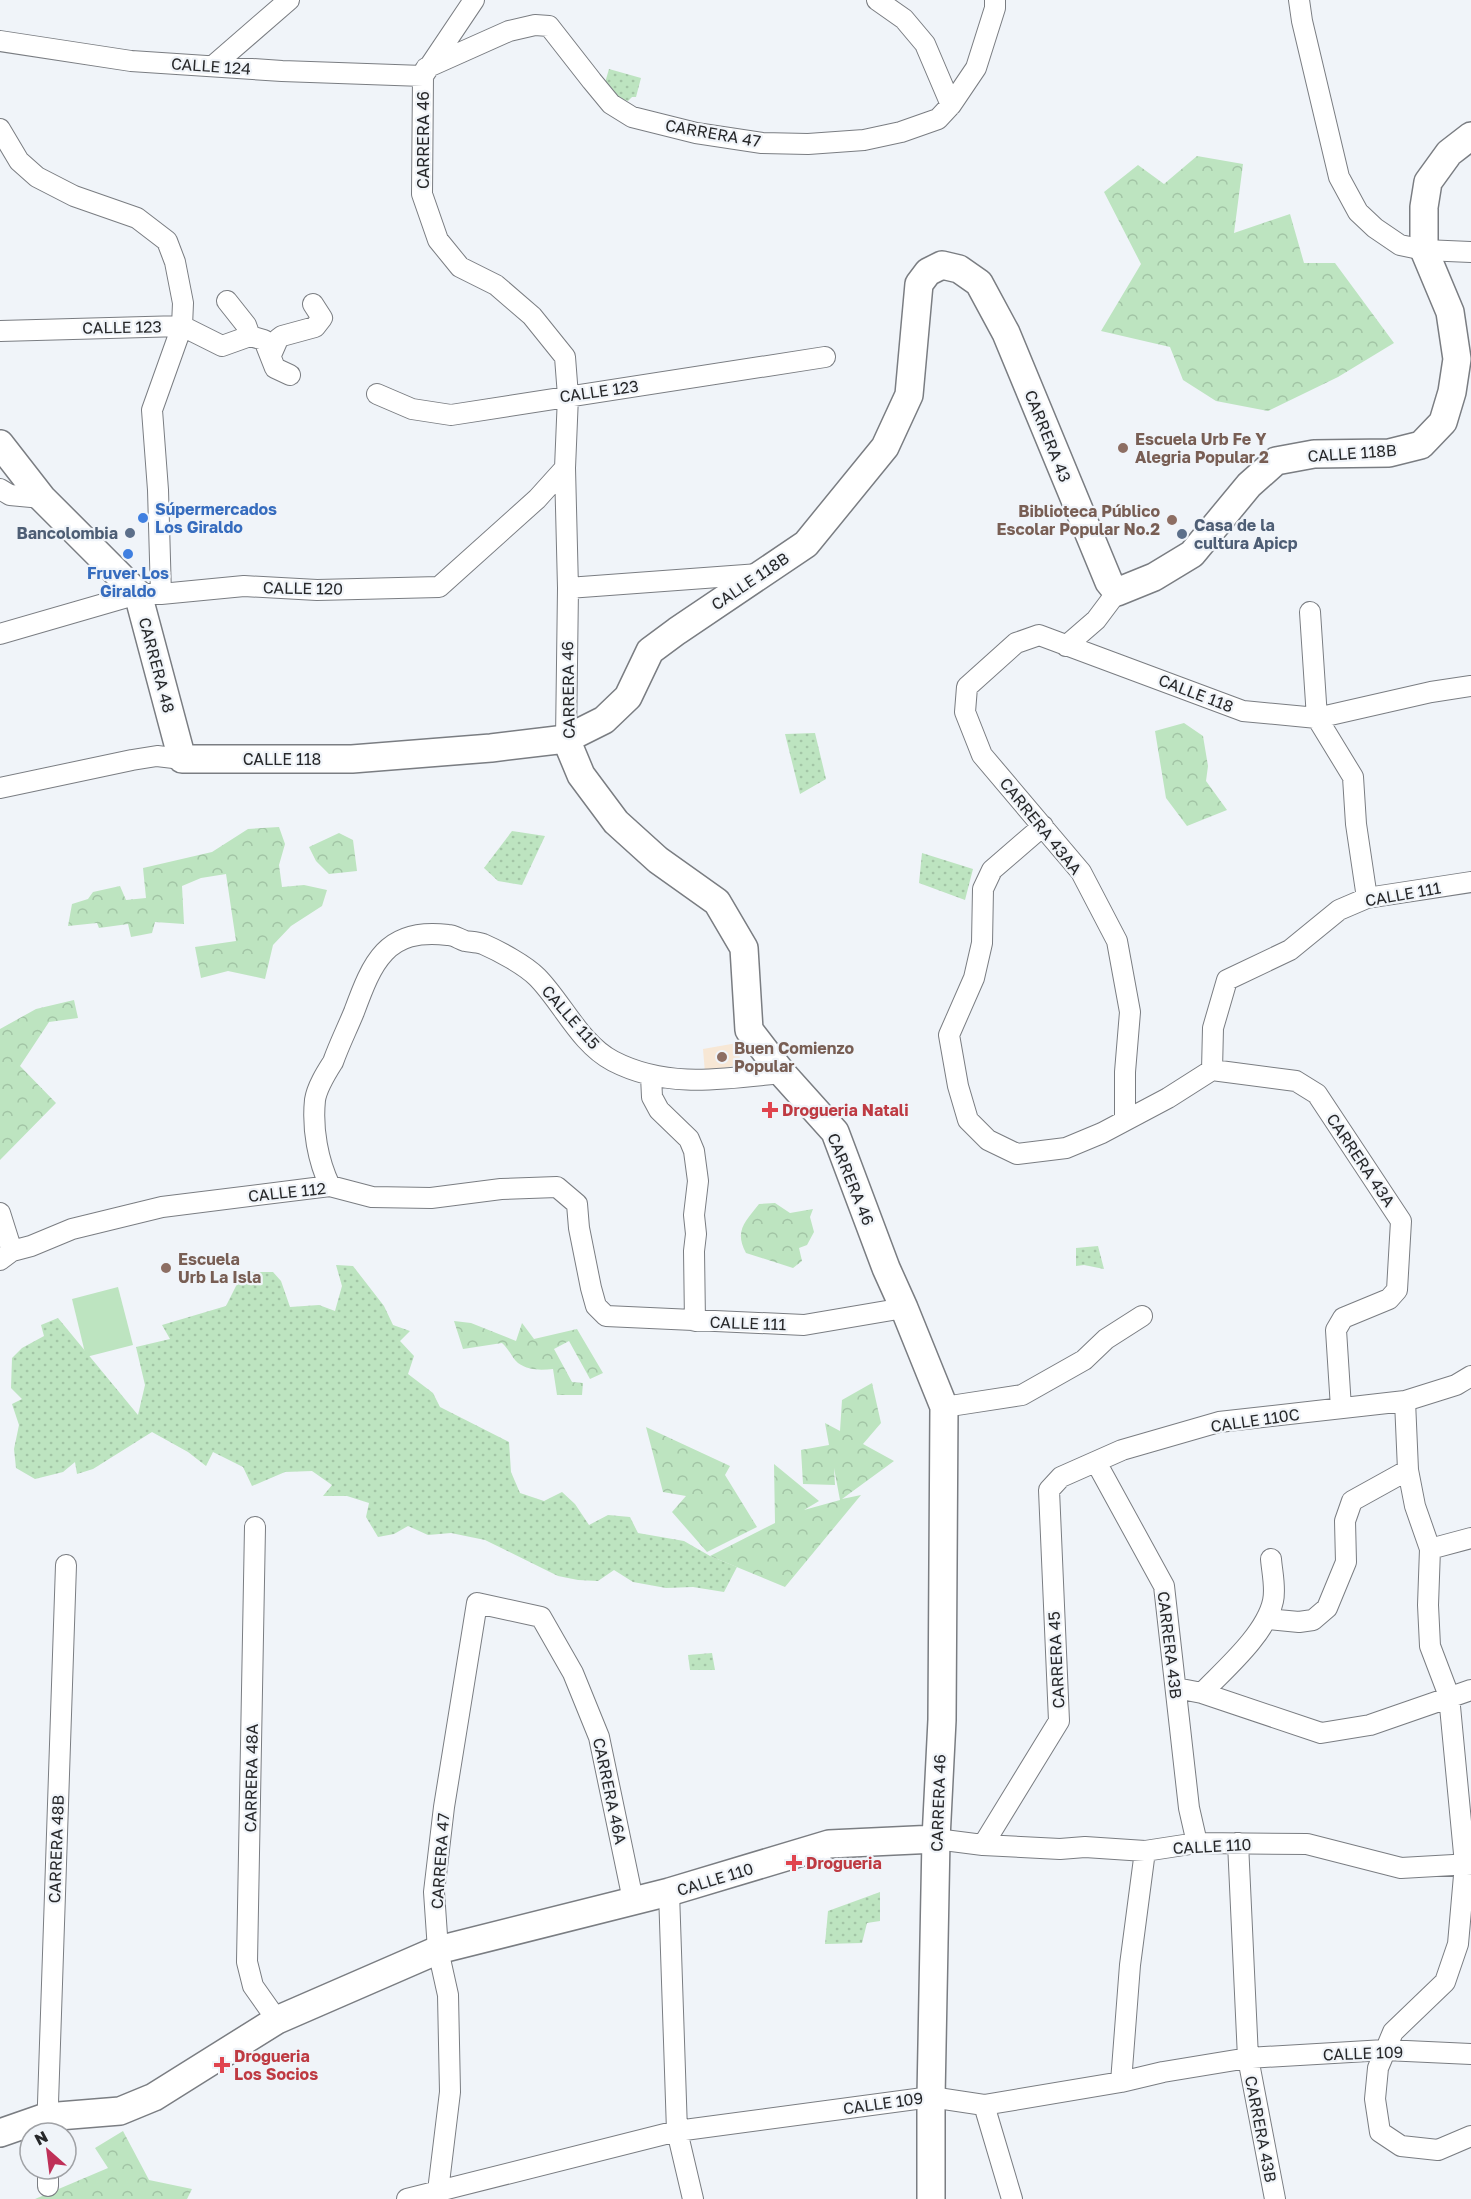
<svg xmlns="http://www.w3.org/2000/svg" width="1471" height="2199" font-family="'Golos Text',sans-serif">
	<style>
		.education { fill: #f7e7d5 }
		.green { fill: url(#green-dots) }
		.forest { fill: url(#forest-crowns) }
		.pitch { fill: #bde4c0 }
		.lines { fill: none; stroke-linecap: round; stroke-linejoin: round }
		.street-casing { stroke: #7a7d82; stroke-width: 22 }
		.secondary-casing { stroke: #7a7d82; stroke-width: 30 }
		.street { stroke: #fff; stroke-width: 20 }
		.secondary { stroke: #fff; stroke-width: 27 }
		.education-dot { fill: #8d6e63; stroke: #f0f4f9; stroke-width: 2 }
		.shop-dot { fill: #3f7fe0; stroke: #f0f4f9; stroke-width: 2 }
		.service-dot { fill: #5c6f8a; stroke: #f0f4f9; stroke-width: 2 }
		.health-dot { fill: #e0444e; stroke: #f0f4f9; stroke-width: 2 }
		.labels { text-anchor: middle; stroke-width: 4.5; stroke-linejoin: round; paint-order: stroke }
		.street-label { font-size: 16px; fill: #27282a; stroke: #f0f4f9 }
		.education-label { font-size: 16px; font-weight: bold; fill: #785e54; stroke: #f0f4f9; text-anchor: start }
		.shop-label { font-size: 16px; font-weight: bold; fill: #366cbe; stroke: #f0f4f9; text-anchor: start }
		.service-label { font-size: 16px; font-weight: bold; fill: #4e5e75; stroke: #f0f4f9; text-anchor: start }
		.health-label { font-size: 16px; font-weight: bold; fill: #be3a42; stroke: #f0f4f9; text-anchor: start }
	</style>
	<defs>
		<pattern id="green-dots" width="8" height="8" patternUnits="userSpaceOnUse" patternTransform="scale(1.5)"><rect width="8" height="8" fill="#bde4c0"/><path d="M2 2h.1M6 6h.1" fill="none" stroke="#a2c4a5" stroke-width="1.8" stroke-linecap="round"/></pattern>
		<pattern id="forest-crowns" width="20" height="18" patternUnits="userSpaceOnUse" patternTransform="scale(1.5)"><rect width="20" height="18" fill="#bde4c0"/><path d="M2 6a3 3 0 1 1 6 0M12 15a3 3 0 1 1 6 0" fill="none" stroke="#a2c4a5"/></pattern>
	</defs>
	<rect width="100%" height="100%" fill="#f0f4f9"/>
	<path class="education" d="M737,1043L741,1064L705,1073L703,1049Z"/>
	<path class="green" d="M609,69L641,78L636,97H632L628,101L602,93Z
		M815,733L826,779L800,794L785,734Z
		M512,831L545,836L522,885L498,881L484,868Z
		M922,853L973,869L965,900L919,883Z
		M1098,1246L1104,1269L1084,1265L1076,1266V1248Z
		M336,1265L353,1266L384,1306L393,1325L410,1331L400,1341L414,1356L408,1374L433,1393L440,1407L509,1442L511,1472L520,1493L544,1501L562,1492L575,1504L589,1525L608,1515L630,1517L638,1533L684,1541L710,1556L737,1567L724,1592L693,1587L666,1588L633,1582L614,1570L598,1581L578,1580L558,1576L485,1540L451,1533L428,1535L408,1526L394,1534L378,1537L366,1517L369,1503L347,1496H323L332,1485L312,1471L285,1472L252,1486L243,1467L213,1452L206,1466L188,1452L152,1432L93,1469L77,1474L75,1462L63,1472L35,1479L16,1468L14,1449L19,1425L12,1404L22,1399L11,1388L12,1358L22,1348L44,1336L41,1325L58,1318L138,1415L145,1385L136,1347L170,1339L162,1325L226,1306L243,1272H273L281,1281L290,1307L319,1305L335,1311L342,1286Z
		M712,1653L715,1670H690L688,1655Z
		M880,1892V1921L867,1923L862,1943L825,1944L828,1911Z"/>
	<path class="forest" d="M1197,156L1243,164L1234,233L1290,214L1304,263H1335L1394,343L1338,377L1268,411L1216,401L1183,380L1170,347L1101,331L1141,264L1104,192L1138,165L1164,184Z
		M1184,723L1203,736L1208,766L1206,781L1227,810L1187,826L1166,798L1155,731Z
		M279,827L285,844L279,865L282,887L304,885L327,890L322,906L291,926L273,945L265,979L228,971L201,978L195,947L236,941L226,874L201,878L182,886L184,924L155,922L152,933L131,937L128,924L99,928L97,923L68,926L72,904L88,899L93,892L120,886L126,900L146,898L143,868L212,852L248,829Z
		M339,833L353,840L357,871L329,874L316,861L309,847Z
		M74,1000L78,1018L49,1022L20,1066L56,1103L0,1160V1029L36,1009Z
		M775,1203L790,1213L813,1209L810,1217L814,1232L807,1245L799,1248L802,1261L793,1268L746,1253C734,1231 745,1222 759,1204Z
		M454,1321L471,1323L516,1341L522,1323L534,1339L577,1329L603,1373L590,1379L569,1341L554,1349L572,1382L583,1383L582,1395H557L553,1369C542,1370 529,1371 518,1363C512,1358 509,1349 502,1343L463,1349Z
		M872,1383L881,1423L863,1444L894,1461L842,1499L861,1495L785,1587L710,1556L775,1523L774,1464L819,1501L804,1510L840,1500L834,1468L835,1485L803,1484L801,1450L829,1445L825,1423L840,1431L842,1400Z
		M646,1427L730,1466L725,1475L757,1527L707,1552L672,1512L686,1496L663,1492Z
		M123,2131L149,2180L192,2189L187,2199H35L108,2168L95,2148Z"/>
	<path class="pitch" d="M118,1287L133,1345L86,1357L72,1299Z"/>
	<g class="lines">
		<g class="street-casing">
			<path id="street" d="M474,0L423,76L422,194L438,240L460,267L496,285L532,316L565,357L568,396L565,468L568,588L566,739
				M877,0L904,19L925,44L951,105
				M1299,0L1302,21L1339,177L1358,212L1375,228L1400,245L1424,250L1471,252
				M0,41L131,61L282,71L423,76
				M214,65L289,0
				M426,68L509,31L535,25L549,26L592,81L611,104L632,117L696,133L762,143L808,144L864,140L901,132L938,119L951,105L976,68L995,8V0
				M0,129L19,161L37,177L74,196L137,218L167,241L175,262L183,303L182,326L152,410L158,490L161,594
				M227,301L246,325L250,336
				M0,331L182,326L222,346L250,336L264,340L275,368L290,375
				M271,355L278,339L282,336L315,327L322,318L313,304
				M377,394L412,409L451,415L825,357
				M0,489L10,495L42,498
				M568,588L759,574
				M1310,612L1317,718L1353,777L1356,824L1367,898
				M0,634L138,594H161L244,586L317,590L439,587L537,499L565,468
				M1066,646L1096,620L1117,592
				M0,788L132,760L157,756L182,759
				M1043,826L992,870L983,889L982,943L974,978L949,1035L958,1086L968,1120L988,1140L1017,1154L1066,1148L1102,1133L1168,1098L1212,1070L1213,1028L1227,980L1290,950L1339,910L1367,898L1471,882
				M1212,1070L1296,1081L1317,1094L1401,1221L1397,1290L1389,1299L1343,1318L1336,1330L1341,1408
				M651,1076L652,1097L659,1110L689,1139L694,1151L698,1181L694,1215L696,1234L694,1251L695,1321
				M1125,1120V1072L1130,1012L1117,941L1081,872L982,755L965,712L967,687L1016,643L1039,635L1243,711L1317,718L1431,692L1471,686
				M330,1186C318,1161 312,1129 315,1100C317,1087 326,1073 333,1062C339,1045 347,1029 354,1012C372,963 386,927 448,935C454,935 459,939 465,941C471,942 477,942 483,944C499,951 525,965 537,977C562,1002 580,1044 613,1061C667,1089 723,1079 782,1073
				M0,1213L12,1251
				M0,1260L12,1251L31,1246L72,1229L162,1207L330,1186L372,1197L431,1198L501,1189L557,1187L577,1204L579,1228L591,1288L596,1306L606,1316L804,1325L904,1308
				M1405,1401L1408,1470L1415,1506L1430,1549L1428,1605L1430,1646L1449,1696L1465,1864L1458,1944L1445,1982L1393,2032L1378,2068L1375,2099L1380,2132L1401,2146L1438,2150L1471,2136
				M944,1407L1022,1395L1084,1360L1106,1339L1142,1316
				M1096,1462L1164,1586L1189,1808L1197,1843
				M255,1527L247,1962L253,1986L277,2020
				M1430,1549L1471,1538
				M1267,1619L1299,1622L1313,1620L1327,1608L1346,1562L1345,1521L1352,1501L1408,1470
				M1176,1688L1202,1693L1321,1733L1370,1725L1471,1690
				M1202,1693C1225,1669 1266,1634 1273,1601C1276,1588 1272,1572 1271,1559
				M936,1839L983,1845L1060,1849L1085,1847L1145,1851L1197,1843L1307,1844L1401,1868L1471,1864
				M1238,1843L1248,2058L1275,2199
				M983,1845L1059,1721L1049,1490L1061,1477L1122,1450L1219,1422L1405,1401L1456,1385L1471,1376
				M669,1892L677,2131L693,2199
				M1121,2082L1130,1965L1145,1851
				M984,2105L1012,2199
				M47,2133L66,1565
				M48,2169V2186
				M438,2191L450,2092L448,1995L438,1950L434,1892L444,1807L477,1603L541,1617L573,1673L599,1737L633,1900
				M407,2199L677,2131L931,2097L984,2105L1121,2082L1163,2072L1248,2058L1385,2050L1471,2054"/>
		</g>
		<g class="secondary-casing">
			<path id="secondary" d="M0,444L42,498L138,594L182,759H352L491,748L566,739L604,720L628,697L650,651L677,631L806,544L885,447L909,395L919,284L928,272L942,265L959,269L979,283L1006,333L1109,582L1117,592L1154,577L1192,554L1249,485L1276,461L1314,454L1389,453L1421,445L1443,422L1452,392L1457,359L1450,312L1424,250V207L1428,182L1449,153L1471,136
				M566,739L581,775L616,822L658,860L717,902L744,948L749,1030L782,1073L835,1132L886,1268L904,1308L944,1407L942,1720L936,1839L931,2097V2199
				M0,2133L46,2117L120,2111L154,2097L277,2020L438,1950L669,1892L829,1844L936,1839"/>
		</g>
		<use href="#street" class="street"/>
		<use href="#secondary" class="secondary"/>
	</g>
	<g class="education-dot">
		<circle cx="1123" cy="448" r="6"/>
		<circle cx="1172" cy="520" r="6"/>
		<circle cx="722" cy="1057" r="6"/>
		<circle cx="166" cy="1268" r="6"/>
	</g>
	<g class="shop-dot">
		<circle cx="143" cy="518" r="6"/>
		<circle cx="128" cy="554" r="6"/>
	</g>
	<g class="service-dot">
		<circle cx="130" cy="533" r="6"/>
		<circle cx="1182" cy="534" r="6"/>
	</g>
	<g class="health-dot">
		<path d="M767 1101h6v6h6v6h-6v6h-6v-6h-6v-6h6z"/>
		<path d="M791 1854h6v6h6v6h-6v6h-6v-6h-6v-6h6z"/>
		<path d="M219 2056h6v6h6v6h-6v6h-6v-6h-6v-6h6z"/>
	</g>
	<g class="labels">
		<g class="street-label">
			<text transform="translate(211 66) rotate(4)" y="6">CALLE 124</text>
			<text transform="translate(713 133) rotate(10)" y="6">CARRERA 47</text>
			<text transform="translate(423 140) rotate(-90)" y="6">CARRERA 46</text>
			<text transform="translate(122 327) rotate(-1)" y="6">CALLE 123</text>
			<text transform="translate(599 391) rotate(-8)" y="6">CALLE 123</text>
			<text transform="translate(1048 436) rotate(68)" y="6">CARRERA 43</text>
			<text transform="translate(1352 453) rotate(-4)" y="6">CALLE 118B</text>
			<text transform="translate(750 581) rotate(-34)" y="6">CALLE 118B</text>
			<text transform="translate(303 588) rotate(1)" y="6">CALLE 120</text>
			<text transform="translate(157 665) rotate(75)" y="6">CARRERA 48</text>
			<text transform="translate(568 690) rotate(-91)" y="6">CARRERA 46</text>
			<text transform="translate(1196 693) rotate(21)" y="6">CALLE 118</text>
			<text x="282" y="765">CALLE 118</text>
			<text transform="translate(1041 826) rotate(51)" y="6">CARRERA 43AA</text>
			<text transform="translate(1403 894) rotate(-10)" y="6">CALLE 111</text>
			<text transform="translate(571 1017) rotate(49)" y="6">CALLE 115</text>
			<text transform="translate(1361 1160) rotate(56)" y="6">CARRERA 43A</text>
			<text transform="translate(851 1179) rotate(68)" y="6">CARRERA 46</text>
			<text transform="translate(287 1192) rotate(-6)" y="6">CALLE 112</text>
			<text transform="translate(748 1323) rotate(2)" y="6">CALLE 111</text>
			<text transform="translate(1255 1420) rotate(-8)" y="6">CALLE 110C</text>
			<text transform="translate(1170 1645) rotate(83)" y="6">CARRERA 43B</text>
			<text transform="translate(1056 1660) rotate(-93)" y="6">CARRERA 45</text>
			<text transform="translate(251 1778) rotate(-89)" y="6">CARRERA 48A</text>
			<text transform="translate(610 1791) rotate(78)" y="6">CARRERA 46A</text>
			<text transform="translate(938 1803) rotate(-88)" y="6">CARRERA 46</text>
			<text transform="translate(1212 1846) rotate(-3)" y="6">CALLE 110</text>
			<text transform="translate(56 1849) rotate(-88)" y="6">CARRERA 48B</text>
			<text transform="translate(440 1861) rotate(-86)" y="6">CARRERA 47</text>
			<text transform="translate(715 1879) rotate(-17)" y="6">CALLE 110</text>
			<text transform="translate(1363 2053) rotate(-2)" y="6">CALLE 109</text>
			<text transform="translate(883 2103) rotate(-8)" y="6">CALLE 109</text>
			<text transform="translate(1261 2129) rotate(79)" y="6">CARRERA 43B</text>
		</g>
		<g class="education-label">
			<text x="1135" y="445">Escuela Urb Fe Y<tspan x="1135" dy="18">Alegria Popular 2</tspan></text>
			<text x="1160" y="517" text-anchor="end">Biblioteca Público<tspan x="1160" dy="18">Escolar Popular No.2</tspan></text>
			<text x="734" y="1054">Buen Comienzo<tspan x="734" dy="18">Popular</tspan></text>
			<text x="178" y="1265">Escuela<tspan x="178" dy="18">Urb La Isla</tspan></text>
		</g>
		<g class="shop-label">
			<text x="155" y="515">Súpermercados<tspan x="155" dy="18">Los Giraldo</tspan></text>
			<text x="128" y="579" text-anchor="middle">Fruver Los<tspan x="128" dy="18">Giraldo</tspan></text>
		</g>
		<g class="service-label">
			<text x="1194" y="531">Casa de la<tspan x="1194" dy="18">cultura Apicp</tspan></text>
			<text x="118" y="539" text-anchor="end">Bancolombia</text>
		</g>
		<g class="health-label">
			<text x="782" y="1116">Drogueria Natali</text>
			<text x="806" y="1869">Drogueria</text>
			<text x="234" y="2062">Drogueria<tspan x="234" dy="18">Los Socios</tspan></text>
		</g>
	</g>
	<g transform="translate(48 2151) rotate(332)"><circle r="28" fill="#f0f4f9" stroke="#a0a2a6" stroke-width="1.5"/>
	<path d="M0-4.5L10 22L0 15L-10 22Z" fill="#bf3058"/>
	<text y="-9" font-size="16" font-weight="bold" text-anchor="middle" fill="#27282a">N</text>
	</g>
</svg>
